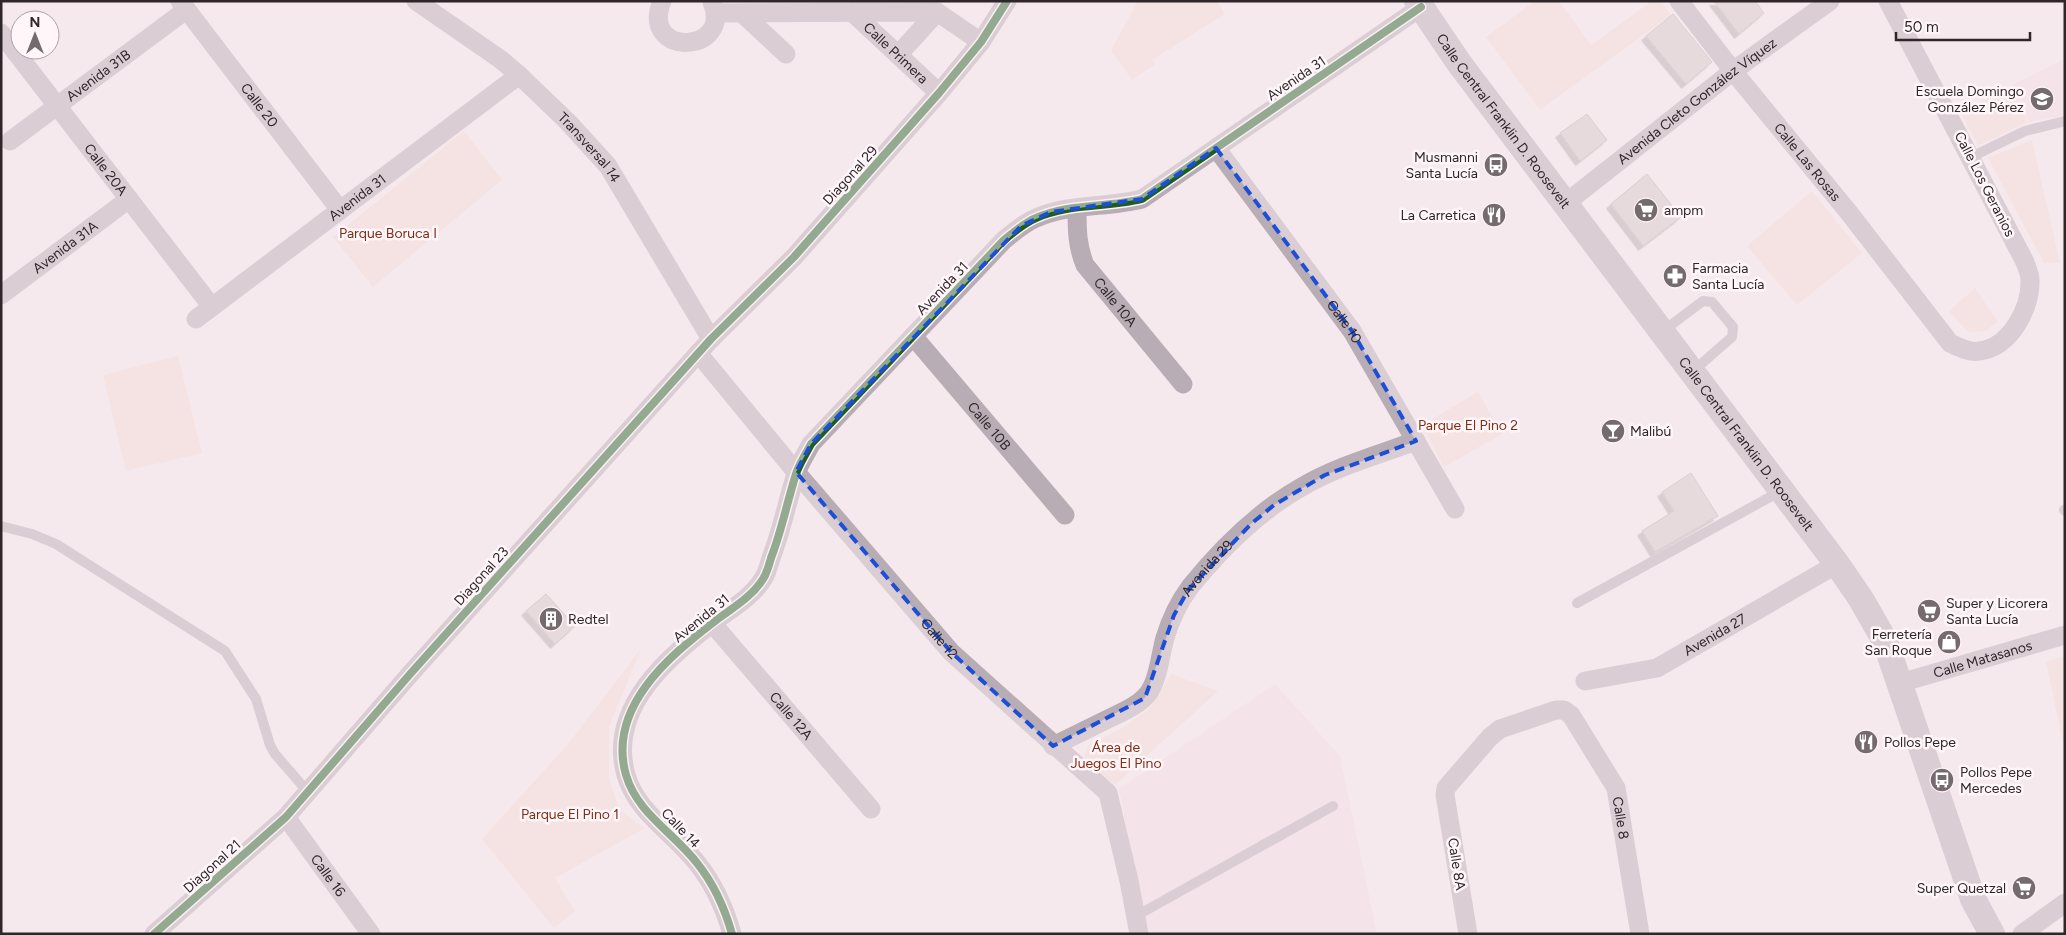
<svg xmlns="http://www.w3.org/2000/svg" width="2066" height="935" font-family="Figtree,sans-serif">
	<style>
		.built { fill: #f2dbe3 }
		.green { fill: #f4dad5 }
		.building { fill: #d2c7ca; stroke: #b7adaf; filter: url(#shadow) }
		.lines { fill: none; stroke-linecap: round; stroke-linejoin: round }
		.service { stroke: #b8acb5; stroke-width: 10 }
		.minor { stroke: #b8acb5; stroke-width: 19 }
		.secondary { stroke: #b9abb4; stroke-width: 26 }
		.cycleway-casing { stroke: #fff6f9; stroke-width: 11 }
		.cycleway { stroke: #1b5e20; stroke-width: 8 }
		.marked { fill: none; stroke: #1d4ed8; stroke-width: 4; stroke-dasharray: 10 6; stroke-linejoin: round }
		.labels { text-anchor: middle; stroke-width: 5; stroke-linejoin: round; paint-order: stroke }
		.street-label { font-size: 14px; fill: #2f2629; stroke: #fff6f9 }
		.poi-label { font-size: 14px; fill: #2f2629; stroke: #fff6f9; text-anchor: start }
		.park-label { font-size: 14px; fill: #822d14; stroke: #fff6f9 }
	</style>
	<defs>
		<filter id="shadow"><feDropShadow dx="-4.5" dy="4.5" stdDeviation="0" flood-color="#0004"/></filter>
	</defs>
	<rect width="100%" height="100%" fill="#f6e9ed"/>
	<path class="built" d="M2065,59V115L2029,122L2013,84Z
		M1275,684L1340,756L1377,934H1147L1119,789Z"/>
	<path class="green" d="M1138,1H1217L1225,14L1152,60L1155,64L1132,80L1111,50Z
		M1535,1H1559L1591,45L1652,1H1661L1671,15L1540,110L1486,37Z
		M2014,86L2027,122L1978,146L1960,111Z
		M464,131L502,180L373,287L333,237Z
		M2032,140L2060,263H2044L1988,158Z
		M1812,191L1862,253L1797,305L1747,246Z
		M1975,288L1998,322L1985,331L1968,332L1949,311Z
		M178,356L202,453L126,471L103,375Z
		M1478,392L1502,434L1444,467L1422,425Z
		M641,649L609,727V778L620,811L645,828L555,878L575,911L554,928L482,839L568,744Z
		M2065,656V753L2046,662Z
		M1171,674L1218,691L1115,785L1082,761L1089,745L1122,728L1149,709Z"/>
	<path class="building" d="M1714,1H1755L1764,13L1739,34Z
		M1673,14L1712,62L1686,84L1646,36Z
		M1587,114L1607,140L1580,161L1560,133Z
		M1647,174L1681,217L1643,246L1611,204Z
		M1691,473L1718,516L1655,552L1642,531L1674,511L1662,492Z
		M546,594L575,626L555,644L526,611Z"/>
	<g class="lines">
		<path class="service" d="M1971,157L2025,131L2065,121
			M1663,331L1703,301L1712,302L1733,327L1732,337L1692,372
			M2064,510L2065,511
			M1,526L32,534L56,544L225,651L256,699L270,745L275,754L307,791
			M1577,603L1781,491
			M1136,916L1333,806"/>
		<g class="minor">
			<path id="s1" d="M180,1L340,210"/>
			<path id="s2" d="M416,1L500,59L519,75L568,122L608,166L711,339"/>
			<path d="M662,1C639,58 734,54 712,2"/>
			<path id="s3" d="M1679,1L1733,71L1850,214L1950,343C1958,347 1970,353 1979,351C2010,348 2031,308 2030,280C2030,274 2027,268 2025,262L1888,1"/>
			<path id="s4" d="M852,12L939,93"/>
			<path d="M716,13L937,12L981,42"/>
			<path d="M743,14L786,54"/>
			<path id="s5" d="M1,33L212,307"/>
			<path d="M898,55L937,12"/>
			<path id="s6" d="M10,141L186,10"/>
			<path id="s7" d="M1216,148L1352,331L1455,509"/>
			<path id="s8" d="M1566,203L1733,71L1830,1"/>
			<path id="s9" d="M1077,208C1077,229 1077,246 1085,265L1183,384"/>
			<path id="s10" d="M1,295L129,199"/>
			<path id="s11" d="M196,319L519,75"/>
			<path id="s12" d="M913,336L1065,515"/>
			<path id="s13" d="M698,353L796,472L951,652L1108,793L1129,881L1139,934"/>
			<path id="s14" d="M712,623L871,809"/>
			<path id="s15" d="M1585,681L1657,668L1837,564"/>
			<path id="s16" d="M1900,683L2065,635"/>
			<path id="s17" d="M1053,746C1071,737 1090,728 1108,719C1120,713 1134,708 1144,698C1158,686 1160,655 1165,638C1170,621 1179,602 1190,587C1220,550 1258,512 1300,488C1335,467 1377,455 1416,441"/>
			<path id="s18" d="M286,817L371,934"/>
			<path d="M154,934L286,817L411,673L711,339L794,257L939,93L981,42L1007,1"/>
			<path d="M732,934C725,909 713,883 697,863C674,833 637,813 626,775C607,708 668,657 715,621C731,609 752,597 763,579C767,573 769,565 771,558C782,530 787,502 796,474C799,464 806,454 811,444L1004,240C1014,232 1024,223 1036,218C1069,203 1107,208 1142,199L1421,7"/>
			<path id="s19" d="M1468,934L1445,795L1446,788L1490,737L1500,729L1556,710H1564L1571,715L1616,788L1640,934"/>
			<path d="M2022,934L2065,903"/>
		</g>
		<path class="secondary" id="s20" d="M1417,1L1459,63L1837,564L1861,599L1885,641L1973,899L1992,934"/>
		<g class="cycleway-casing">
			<path id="cycleway" d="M154,934L286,817L411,673L711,339L794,257L939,93L981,42L1007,1
				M732,934C725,909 713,883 697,863C674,833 637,813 626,775C607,708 668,657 715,621C731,609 752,597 763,579C767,573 769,565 771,558C782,530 787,502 796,474C799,464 806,454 811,444L1004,240C1014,232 1024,223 1036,218C1069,203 1107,208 1142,199L1421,7"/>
		</g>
		<use href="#cycleway" class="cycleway"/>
	</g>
	<path d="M0 0H2066V935H0ZM1216,148L1352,331L1416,441L1325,475L1274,505L1251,524L1189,589L1174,615L1145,698L1053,746L951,652L796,472L811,444L1021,226L1051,212L1142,199Z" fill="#f6e9ed" fill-opacity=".55" fill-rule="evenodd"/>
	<path class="marked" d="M1216,148L1352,331L1416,441L1325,475L1274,505L1251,524L1189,589L1174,615L1145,698L1053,746L951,652L796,472L811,444L1021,226L1051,212L1142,199Z"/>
	<defs>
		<g id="school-disc" transform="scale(1.25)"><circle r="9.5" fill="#756a6e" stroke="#fff6f9"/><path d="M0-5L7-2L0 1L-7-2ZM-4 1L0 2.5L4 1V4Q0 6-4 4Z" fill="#fff"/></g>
		<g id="bus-disc" transform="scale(1.25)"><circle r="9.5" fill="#756a6e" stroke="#fff6f9"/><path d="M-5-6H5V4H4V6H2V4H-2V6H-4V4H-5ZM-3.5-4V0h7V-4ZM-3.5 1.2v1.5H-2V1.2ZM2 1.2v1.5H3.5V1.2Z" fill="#fff"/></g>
		<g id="supermarket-disc" transform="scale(1.25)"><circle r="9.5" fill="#756a6e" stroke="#fff6f9"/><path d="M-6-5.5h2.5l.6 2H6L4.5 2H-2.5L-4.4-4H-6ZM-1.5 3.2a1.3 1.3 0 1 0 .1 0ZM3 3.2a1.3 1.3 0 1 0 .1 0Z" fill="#fff"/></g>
		<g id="restaurant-disc" transform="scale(1.25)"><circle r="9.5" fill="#756a6e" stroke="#fff6f9"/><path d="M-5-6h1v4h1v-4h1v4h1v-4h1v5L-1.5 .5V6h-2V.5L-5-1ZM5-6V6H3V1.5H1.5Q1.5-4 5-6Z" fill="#fff"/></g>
		<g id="pharmacy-disc" transform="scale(1.25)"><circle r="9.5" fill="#756a6e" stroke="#fff6f9"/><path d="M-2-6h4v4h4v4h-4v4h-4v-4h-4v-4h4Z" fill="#fff"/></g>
		<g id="bar-disc" transform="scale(1.25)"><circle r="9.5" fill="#756a6e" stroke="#fff6f9"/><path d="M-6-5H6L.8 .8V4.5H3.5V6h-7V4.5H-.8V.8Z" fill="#fff"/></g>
		<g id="building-disc" transform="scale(1.25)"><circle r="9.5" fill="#756a6e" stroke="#fff6f9"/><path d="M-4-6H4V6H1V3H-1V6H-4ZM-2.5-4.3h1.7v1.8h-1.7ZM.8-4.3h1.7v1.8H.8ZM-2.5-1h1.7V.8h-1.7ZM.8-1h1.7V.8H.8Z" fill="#fff"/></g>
		<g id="shop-disc" transform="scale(1.25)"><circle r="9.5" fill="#756a6e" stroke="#fff6f9"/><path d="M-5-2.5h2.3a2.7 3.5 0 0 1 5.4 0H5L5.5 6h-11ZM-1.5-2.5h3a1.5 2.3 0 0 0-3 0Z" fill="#fff"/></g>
	</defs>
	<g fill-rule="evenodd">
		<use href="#school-disc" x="2042" y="99"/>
		<use href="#bus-disc" x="1496" y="165"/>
		<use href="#supermarket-disc" x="1646" y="210"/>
		<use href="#restaurant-disc" x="1494" y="215"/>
		<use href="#pharmacy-disc" x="1675" y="276"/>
		<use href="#bar-disc" x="1613" y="431"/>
		<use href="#supermarket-disc" x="1929" y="611"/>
		<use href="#building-disc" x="551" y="619"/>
		<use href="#shop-disc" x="1949" y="642"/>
		<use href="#restaurant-disc" x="1866" y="742"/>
		<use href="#bus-disc" x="1942" y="780"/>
		<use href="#supermarket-disc" x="2024" y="888"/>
	</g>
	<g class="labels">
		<g class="street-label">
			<text dy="5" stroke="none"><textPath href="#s4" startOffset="60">Calle Primera</textPath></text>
			<text dy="5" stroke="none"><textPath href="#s6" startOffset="110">Avenida 31B</textPath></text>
			<text transform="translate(1296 78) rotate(-34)" y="5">Avenida 31</text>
			<text dy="5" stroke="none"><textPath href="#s8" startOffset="166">Avenida Cleto González Víquez</textPath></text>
			<text dy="5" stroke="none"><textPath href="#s1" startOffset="131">Calle 20</textPath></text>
			<text dy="5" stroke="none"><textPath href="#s20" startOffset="148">Calle Central Franklin D. Roosevelt</textPath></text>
			<text dy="5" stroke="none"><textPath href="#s2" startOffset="228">Transversal 14</textPath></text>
			<text dy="5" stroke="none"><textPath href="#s3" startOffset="206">Calle Las Rosas</textPath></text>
			<text dy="5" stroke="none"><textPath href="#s5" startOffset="172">Calle 20A</textPath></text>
			<text transform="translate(850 175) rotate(-48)" y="5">Diagonal 29</text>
			<text transform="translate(1985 184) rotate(63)" y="5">Calle Los Geranios</text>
			<text dy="5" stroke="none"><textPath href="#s11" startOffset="202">Avenida 31</textPath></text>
			<text dy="5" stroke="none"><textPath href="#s10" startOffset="80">Avenida 31A</textPath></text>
			<text transform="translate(942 288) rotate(-46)" y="5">Avenida 31</text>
			<text dy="5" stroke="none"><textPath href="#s9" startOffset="106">Calle 10A</textPath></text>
			<text dy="5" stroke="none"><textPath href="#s7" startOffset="216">Calle 10</textPath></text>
			<text dy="5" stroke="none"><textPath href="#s12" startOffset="118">Calle 10B</textPath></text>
			<text dy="5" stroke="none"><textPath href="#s20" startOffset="552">Calle Central Franklin D. Roosevelt</textPath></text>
			<text dy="5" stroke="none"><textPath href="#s17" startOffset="250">Avenida 29</textPath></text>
			<text transform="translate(481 576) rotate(-48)" y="5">Diagonal 23</text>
			<text transform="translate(701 618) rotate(-39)" y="5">Avenida 31</text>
			<text dy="5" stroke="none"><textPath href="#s15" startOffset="140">Avenida 27</textPath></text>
			<text dy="5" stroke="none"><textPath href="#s13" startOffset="374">Calle 12</textPath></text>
			<text dy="5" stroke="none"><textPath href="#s16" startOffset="86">Calle Matasanos</textPath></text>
			<text dy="5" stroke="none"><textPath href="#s14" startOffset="122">Calle 12A</textPath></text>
			<text dy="5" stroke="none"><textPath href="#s19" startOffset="420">Calle 8</textPath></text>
			<text transform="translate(681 828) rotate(46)" y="5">Calle 14</text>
			<text transform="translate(1457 864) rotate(81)" y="5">Calle 8A</text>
			<text transform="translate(212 866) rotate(-42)" y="5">Diagonal 21</text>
			<text dy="5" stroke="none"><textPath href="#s18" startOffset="72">Calle 16</textPath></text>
		</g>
		<g class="poi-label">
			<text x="2024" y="96" text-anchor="end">Escuela Domingo<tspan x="2024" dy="16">González Pérez</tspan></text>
			<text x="1478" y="162" text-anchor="end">Musmanni<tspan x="1478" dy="16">Santa Lucía</tspan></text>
			<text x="1664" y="215">ampm</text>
			<text x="1476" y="220" text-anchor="end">La Carretica</text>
			<text x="1692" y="273">Farmacia<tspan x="1692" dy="16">Santa Lucía</tspan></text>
			<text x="1630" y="436">Malibú</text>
			<text x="1946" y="608">Super y Licorera<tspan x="1946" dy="16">Santa Lucía</tspan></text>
			<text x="568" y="624">Redtel</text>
			<text x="1932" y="639" text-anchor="end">Ferretería<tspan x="1932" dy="16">San Roque</tspan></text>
			<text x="1884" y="747">Pollos Pepe</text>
			<text x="1960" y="777">Pollos Pepe<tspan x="1960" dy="16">Mercedes</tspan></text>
			<text x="2006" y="893" text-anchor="end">Super Quetzal</text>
		</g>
		<g class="park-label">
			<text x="388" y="238">Parque Boruca I</text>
			<text x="1468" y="430">Parque El Pino 2</text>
			<text x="1116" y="752">Área de<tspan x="1116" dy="16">Juegos El Pino</tspan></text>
			<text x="570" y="819">Parque El Pino 1</text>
		</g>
	</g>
	<rect width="2066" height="935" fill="none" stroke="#2f2629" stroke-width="5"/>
	<g transform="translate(35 35)"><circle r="24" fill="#fff6f9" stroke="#aca3a6"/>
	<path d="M0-4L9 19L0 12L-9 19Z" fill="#756a6e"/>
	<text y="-8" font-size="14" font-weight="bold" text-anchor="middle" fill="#2f2629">N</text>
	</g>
	<path d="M1896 32v8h134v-8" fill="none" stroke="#2f2629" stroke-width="2.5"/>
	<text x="1904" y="32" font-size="15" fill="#2f2629" stroke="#fff6f9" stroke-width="4" paint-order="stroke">50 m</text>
</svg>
